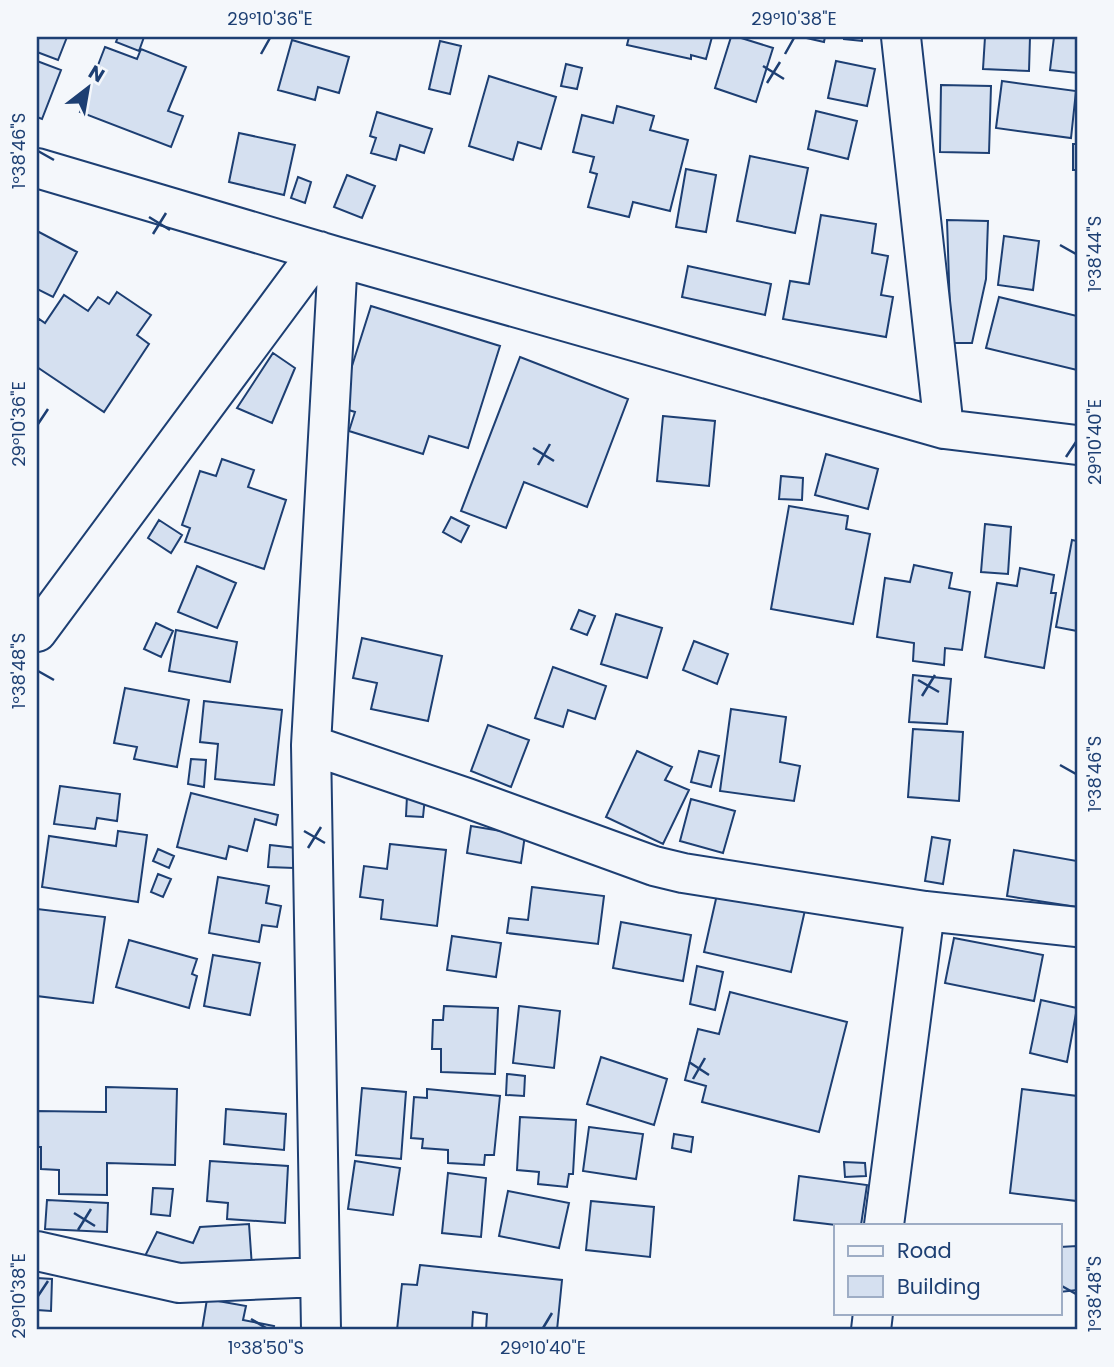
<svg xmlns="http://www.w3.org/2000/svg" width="1114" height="1367" font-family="Poppins,sans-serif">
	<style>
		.building { fill: #d5e0f0; stroke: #1d3f73; stroke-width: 2 }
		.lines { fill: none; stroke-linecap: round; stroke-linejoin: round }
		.minor-casing { stroke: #1d3f73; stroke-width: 42 }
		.minor { stroke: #f4f7fb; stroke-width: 38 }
		.ticks { fill: none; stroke: #1d3f73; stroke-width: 2.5 }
		.neatline { fill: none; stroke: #1d3f73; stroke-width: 2.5 }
		.ticks-label { font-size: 18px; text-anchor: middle; fill: #1d3f73 }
	</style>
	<rect width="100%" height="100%" fill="#f4f7fb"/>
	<path class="building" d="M37,37H67L58,60L37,52Z
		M118,37H144L139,51L116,42Z
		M629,37H712L706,59L691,55V59L627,45Z
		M731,37H738L773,48L756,102L715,88Z
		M802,37H825L824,42Z
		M844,37H862V41L844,39Z
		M985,37H1030L1029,71L983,69Z
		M1054,37H1077V73L1050,70Z
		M292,40L349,57L339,93L318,87L315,100L278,90Z
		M440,41L461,46L450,94L429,89Z
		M105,47L137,59L141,49L186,67L168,111L183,116L171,147L80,112Z
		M37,61L61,70L42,119L37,117Z
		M836,61L875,69L867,106L828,98Z
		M566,64L582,68L577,89L561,86Z
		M489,76L556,97L541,149L518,142L513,160L469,146Z
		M1002,81L1076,91L1071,138L996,128Z
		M941,85L991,86L989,153L940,152Z
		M617,106L654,116L650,130L688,140L670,211L633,202L629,217L588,207L597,174L590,172L594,157L573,152L582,115L613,123Z
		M816,111L857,121L848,159L808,149Z
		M377,112L432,129L424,153L400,145L396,160L371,153L376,138L370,136Z
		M239,133L295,145L284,195L229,182Z
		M1073,144H1077V170H1073Z
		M750,156L808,168L795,233L737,221Z
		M686,169L716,175L706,232L676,227Z
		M347,175L375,186L362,218L334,207Z
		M298,177L311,182L305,203L291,198Z
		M821,215L876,224L872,253L888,256L881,295L893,297L886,337L783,319L790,281L809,284Z
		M947,220L988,221L986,279L972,343H951Z
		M37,231L77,252L53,297L37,289Z
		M1004,236L1039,241L1033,290L998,285Z
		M688,266L771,284L765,315L682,297Z
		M117,292L151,315L137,335L149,344L104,412L37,367V322L39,319L45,323L64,295L88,311L98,297L109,304Z
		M999,297L1077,316V370L986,348Z
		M371,306L500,346L468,448L429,436L423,454L349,431L355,412L339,407Z
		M273,353L295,368L272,423L237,408Z
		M520,357L628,399L587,507L524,482L506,528L461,511Z
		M663,416L715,421L709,486L657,481Z
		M826,454L878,469L868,509L815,495Z
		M222,459L254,470L248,487L286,500L264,569L185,542L190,528L182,525L200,471L216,476Z
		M781,476L803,478L802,500L779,499Z
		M789,506L848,516L846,529L870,534L853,624L771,609Z
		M451,517L469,526L461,542L443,532Z
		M159,520L182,535L171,553L148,538Z
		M985,524L1011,527L1008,574L981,572Z
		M1072,540L1077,541V631L1056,627Z
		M914,565L952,573L949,588L970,592L962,650L945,648L944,665L913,661L914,643L877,637L885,578L910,582Z
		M197,566L236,583L217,628L178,612Z
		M1020,568L1054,575L1051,593H1056L1044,668L985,657L997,583L1017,586Z
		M579,610L595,616L587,635L571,629Z
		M616,614L662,628L647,678L601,664Z
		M156,623L173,631L161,657L144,649Z
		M176,630L237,642L230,682L169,671Z
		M362,638L442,656L428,721L371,709L377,683L353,678Z
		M694,641L728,654L717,684L683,670Z
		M553,667L606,686L595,719L568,710L563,727L535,718Z
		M913,675L951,679L947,724L909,722Z
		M125,688L189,700L177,767L134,759L137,747L114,743Z
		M204,701L282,710L274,785L215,779L218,744L200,742Z
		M731,709L786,717L780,762L800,766L794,801L720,791Z
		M488,725L529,740L511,787L471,771Z
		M913,729L963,732L959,801L908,797Z
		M637,751L672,767L665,780L689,790L663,844L606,817Z
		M699,751L719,756L711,787L691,782Z
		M191,759L206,760L204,787L188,784Z
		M60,786L120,794L117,821L97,818L95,829L54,824Z
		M191,793L278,815L276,825L255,819L247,851L229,846L226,859L177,847Z
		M407,796L425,797L423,817L406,816Z
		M691,799L735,811L723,853L680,841Z
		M471,826L525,835L521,863L467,853Z
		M118,831L147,835L138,902L42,887L49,836L116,846Z
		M932,837L950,840L943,884L925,881Z
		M390,844L446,850L437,926L381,919L383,900L360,897L364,866L387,869Z
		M270,845L296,848L294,868L268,867Z
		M158,849L174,856L169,868L153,861Z
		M1014,850L1077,861V907L1007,896Z
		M158,874L171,879L163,897L151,892Z
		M218,877L269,886L266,903L281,906L277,927L262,925L259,942L209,933Z
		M532,887L604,896L598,944L507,933L509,918L528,920Z
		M718,890L805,910L791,972L704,952Z
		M37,909L105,917L93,1003L37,996Z
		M621,922L691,935L683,981L613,968Z
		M452,936L501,943L496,977L447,970Z
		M954,938L1043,955L1034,1001L945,983Z
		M129,940L197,959L192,974L197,976L189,1008L116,987Z
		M213,955L260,963L250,1015L204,1006Z
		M697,966L723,972L715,1010L690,1004Z
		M730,992L847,1022L819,1132L702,1102L706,1086L685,1080L698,1029L719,1034Z
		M1041,1000L1077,1008L1067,1062L1030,1053Z
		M444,1006L498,1008L495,1074L441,1072V1049H432L433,1020H443Z
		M519,1006L560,1011L554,1068L513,1063Z
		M601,1057L667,1079L654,1125L587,1104Z
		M507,1074L525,1076L524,1096L506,1095Z
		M106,1087L177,1089L175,1165L107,1163V1195L59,1194V1170L41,1169V1147H37V1111L106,1112Z
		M362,1088L406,1092L401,1159L356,1155Z
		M427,1089L500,1096L494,1155H485L484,1165L448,1163V1150L422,1148L423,1139L411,1138L414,1097L427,1098Z
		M1022,1089L1077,1096V1201L1010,1193Z
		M226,1109L286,1114L284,1150L224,1144Z
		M520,1117L576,1120L573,1174H569L567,1187L538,1184L539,1172L517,1170Z
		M589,1127L643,1134L636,1179L583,1171Z
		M674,1134L693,1137L691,1152L672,1148Z
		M210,1161L288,1166L285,1223L227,1219L228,1203L207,1201Z
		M355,1161L400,1168L393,1215L348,1209Z
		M844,1162L865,1163L866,1176L845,1177Z
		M448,1173L486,1178L481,1237L442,1233Z
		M799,1176L867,1185L861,1225H836L794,1220Z
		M153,1188L173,1189L170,1216L151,1214Z
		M508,1191L569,1203L559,1248L499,1236Z
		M47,1200L108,1203L107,1232L45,1229Z
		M591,1201L654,1207L650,1257L586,1250Z
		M249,1224L252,1267H191L145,1256L157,1232L193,1243L200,1227Z
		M1077,1246V1290L1060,1292V1247Z
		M420,1265L562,1280L557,1330H486L487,1314L473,1312L472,1330H397L402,1284L417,1285Z
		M37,1278L52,1279L51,1311L37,1310Z
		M207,1299L246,1306L243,1320L274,1326L273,1330H202Z"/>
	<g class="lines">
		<g class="minor-casing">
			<path id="minor" d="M901,37L944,429
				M37,168L338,257L944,429L1077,445
				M37,632L319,251
				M311,745L467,798L654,866L683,873L925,911L1077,927
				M884,1225L925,911
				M37,1251L179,1283L320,1277
				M321,1330L311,745L338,257
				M871,1330L873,1313"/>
		</g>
		<use href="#minor" class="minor"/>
	</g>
	<path class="ticks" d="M261,54L270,38M785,54L794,38M763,66L784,79M767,83L780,62M38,151L54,160M149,217L170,230M153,234L166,213M1060,245L1076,254M38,424L48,409M533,448L554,461M1066,457L1076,442M538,465L550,444M38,671L54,680M918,680L939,692M922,696L935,675M1060,765L1076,774M304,831L325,843M308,848L321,827M689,1062L709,1075M693,1079L705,1058M74,1213L95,1226M78,1230L91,1209M1060,1285L1076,1294M38,1296L48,1281M251,1319L266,1328M543,1328L552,1313"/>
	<rect width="1114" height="1367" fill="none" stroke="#f4f7fb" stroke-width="77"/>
	<rect x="834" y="1224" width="228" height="91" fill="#f4f7fb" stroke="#9eadc5" stroke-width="2"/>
	<rect x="848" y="1246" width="35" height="10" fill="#f4f7fb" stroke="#9eadc5" stroke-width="2"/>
	<text x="897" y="1258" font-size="21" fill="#1d3f73">Road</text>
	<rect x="848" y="1276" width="35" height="21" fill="#d5e0f0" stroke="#9eadc5" stroke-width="2"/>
	<text x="897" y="1294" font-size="21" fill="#1d3f73">Building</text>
	<g transform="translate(88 88) rotate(31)" stroke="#f4f7fb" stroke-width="5" paint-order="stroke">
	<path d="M0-5L12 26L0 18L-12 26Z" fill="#1d3f73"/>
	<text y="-10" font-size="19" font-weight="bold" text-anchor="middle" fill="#1d3f73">N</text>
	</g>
	<rect x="38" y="38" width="1038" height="1290" class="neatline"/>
	<g class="ticks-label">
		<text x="270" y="25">29°10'36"E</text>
		<text x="794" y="25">29°10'38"E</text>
		<text transform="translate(19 151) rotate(-90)" y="6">1°38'46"S</text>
		<text transform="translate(1095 254) rotate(-90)" y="6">1°38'44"S</text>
		<text transform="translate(19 424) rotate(-90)" y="6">29°10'36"E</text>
		<text transform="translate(1095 442) rotate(-90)" y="6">29°10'40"E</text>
		<text transform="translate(19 671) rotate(-90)" y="6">1°38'48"S</text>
		<text transform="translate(1095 774) rotate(-90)" y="6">1°38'46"S</text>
		<text transform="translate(1095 1294) rotate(-90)" y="6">1°38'48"S</text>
		<text transform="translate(19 1296) rotate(-90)" y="6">29°10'38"E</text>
		<text x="266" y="1354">1°38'50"S</text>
		<text x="543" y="1354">29°10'40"E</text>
	</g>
</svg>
